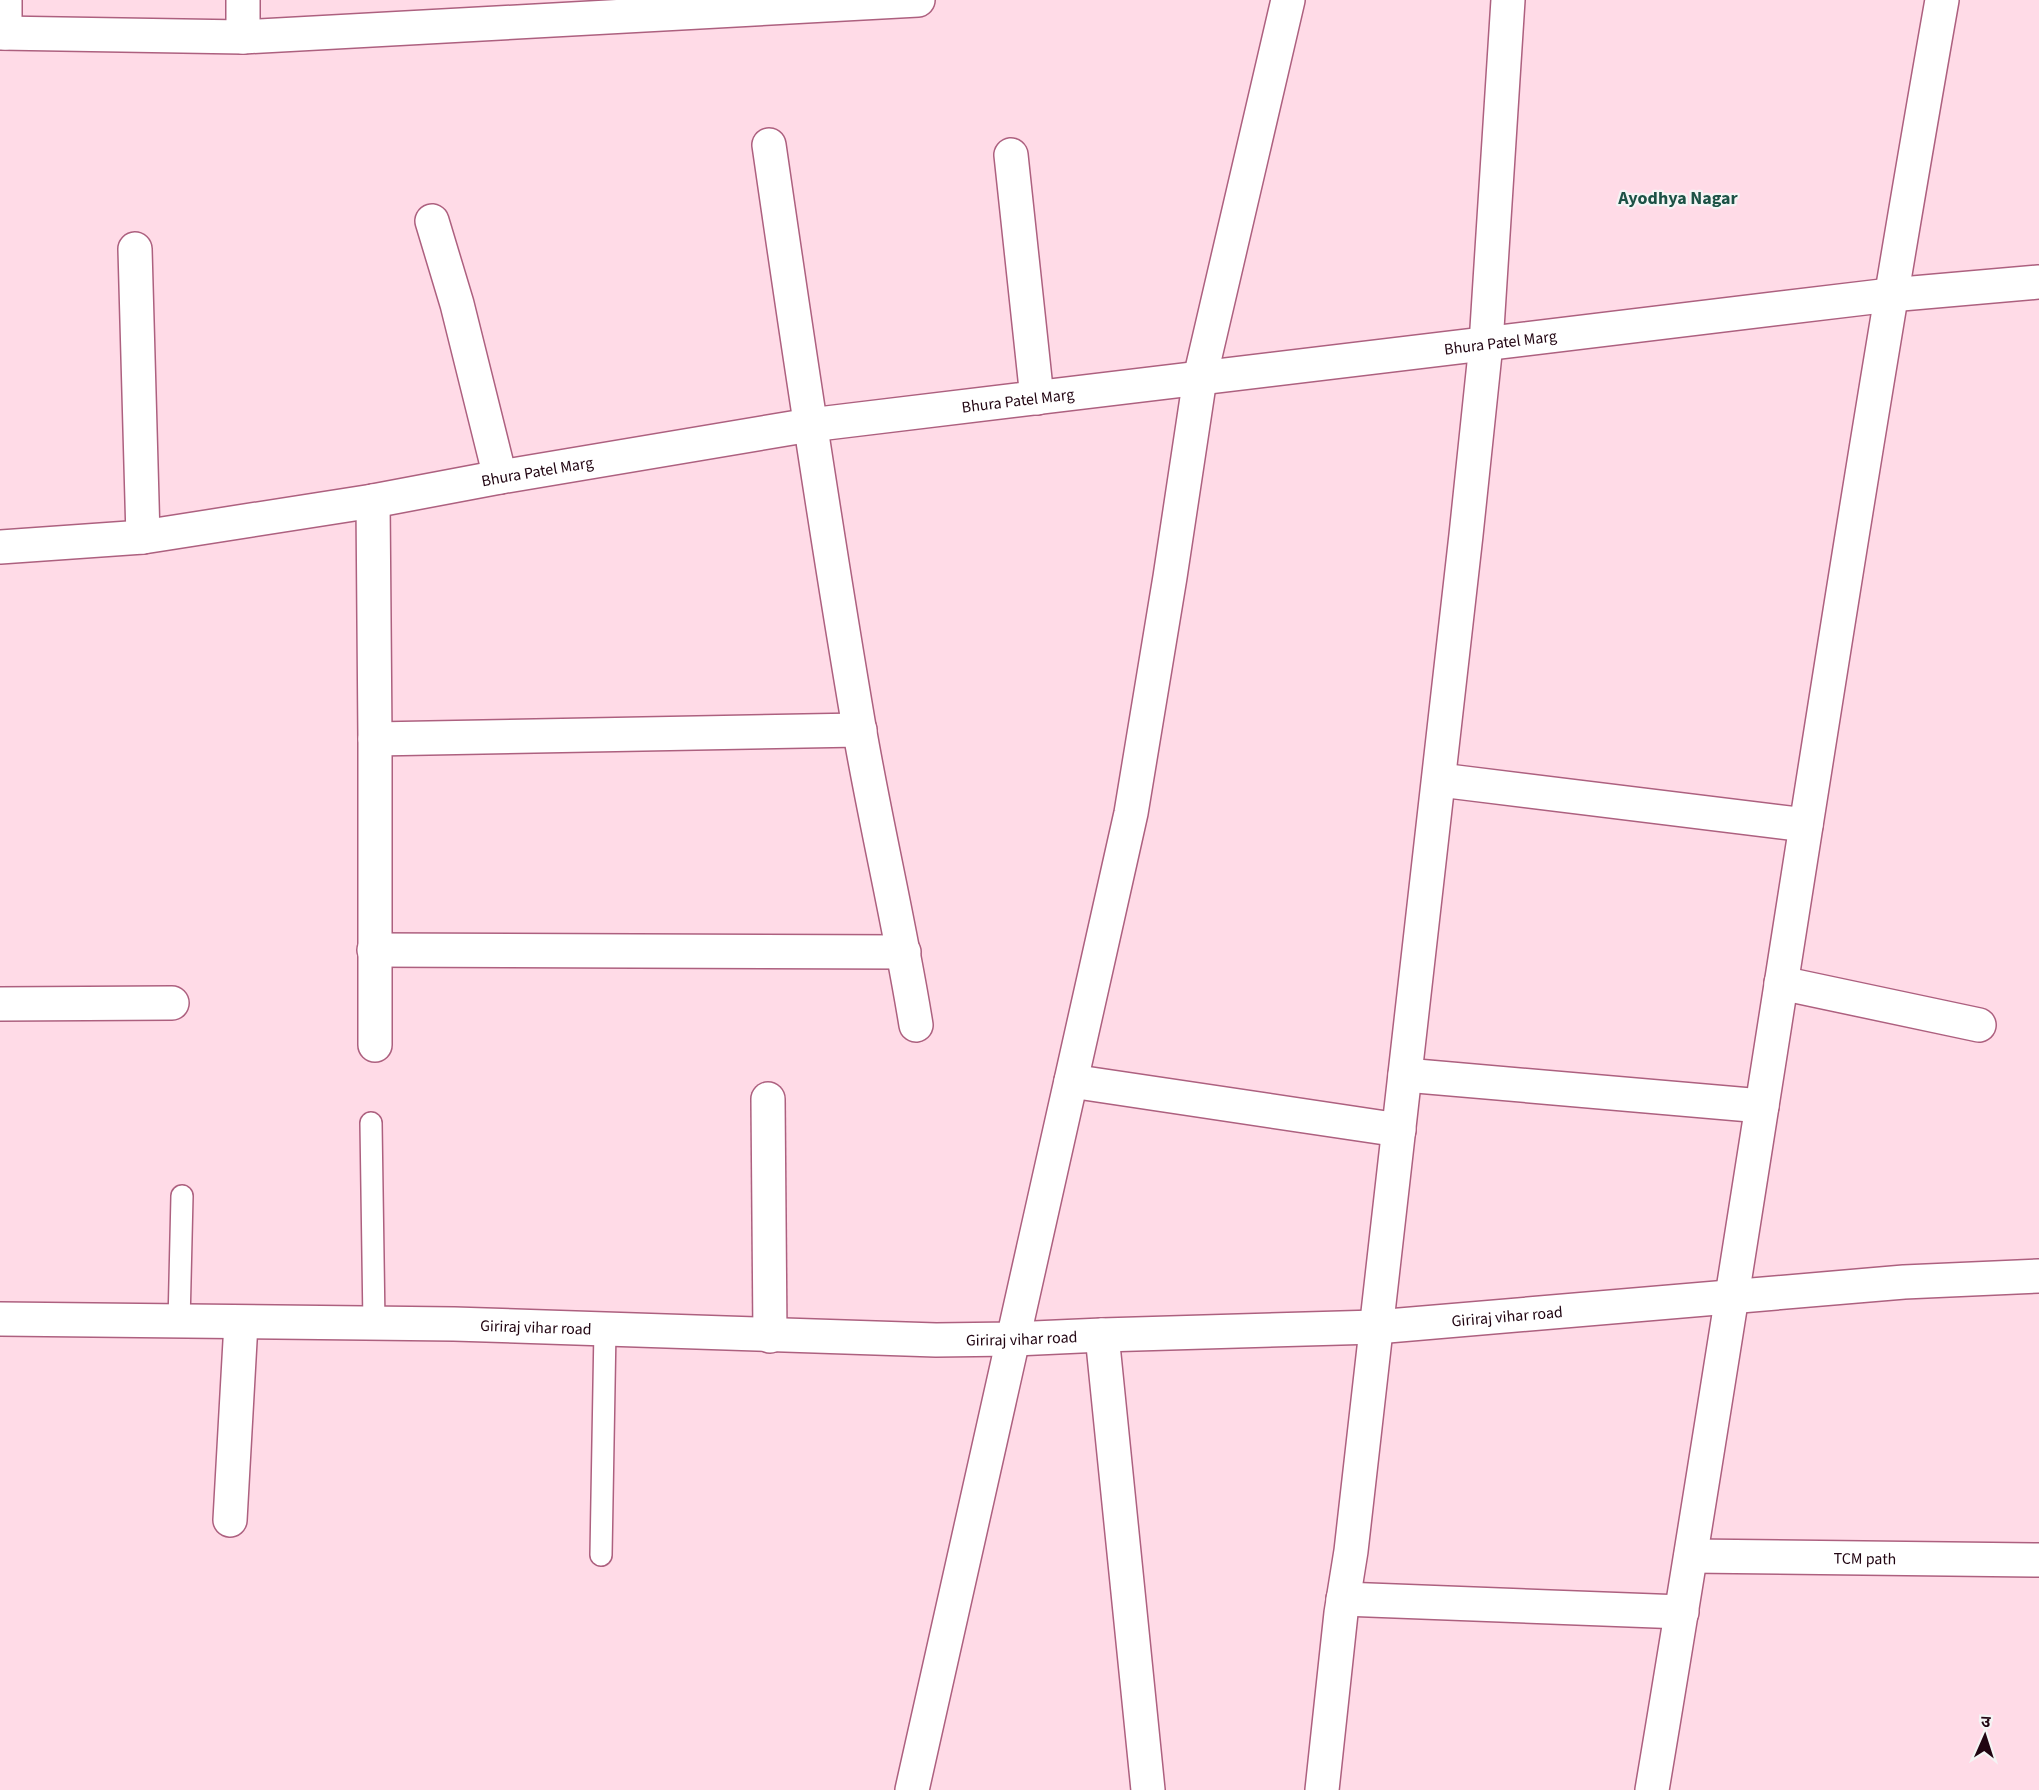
<svg xmlns="http://www.w3.org/2000/svg" width="2039" height="1790" font-family="'Source Sans 3','Noto Sans Devanagari',sans-serif">
	<style>
		.lines { fill: none; stroke-linecap: round; stroke-linejoin: round }
		.lane-casing { stroke: #ad607f; stroke-width: 24 }
		.street-casing { stroke: #ad607f; stroke-width: 36 }
		.lane { stroke: #fff; stroke-width: 21 }
		.street { stroke: #fff; stroke-width: 33 }
		.labels { text-anchor: middle; stroke-width: 4.5; stroke-linejoin: round; paint-order: stroke }
		.street-label { font-size: 16px; fill: #200411; stroke: #f4f4f4 }
		.neighbourhood-label { font-size: 18px; font-weight: bold; fill: #1c5145; stroke: #f4f4f4 }
	</style>
	<rect width="100%" height="100%" fill="#ffdbe7"/>
	<g class="lines">
		<g class="lane-casing">
			<path id="lane" d="M371,1123L374,1324
				M179,1323L182,1196
				M601,1555L605,1329"/>
		</g>
		<g class="street-casing">
			<g id="street">
				<path d="M0,33L243,37L918,0"/>
				<path d="M5,33V0"/>
				<path d="M243,37V0"/>
				<path d="M769,145C797,339 826,533 859,727C876,826 900,925 916,1025"/>
				<path d="M1011,155L1037,398"/>
				<path d="M432,221L457,304L500,477"/>
				<path d="M135,249L143,537"/>
				<path d="M373,501L375,739V1045"/>
				<path id="s1" d="M0,547L143,537L373,501L500,477L810,425L1890,295L2039,282"/>
				<path d="M375,739L860,730"/>
				<path d="M1440,780L1806,825"/>
				<path d="M374,950L904,952"/>
				<path d="M1781,983L1979,1025"/>
				<path d="M0,1004L172,1003"/>
				<path d="M1405,1075L1762,1106"/>
				<path d="M1071,1081L1399,1130"/>
				<path d="M768,1099L770,1336"/>
				<path id="s2" d="M0,1319L454,1324L936,1340L1013,1339L1102,1335L1376,1327L1904,1282L2039,1276"/>
				<path d="M1102,1335L1148,1790"/>
				<path d="M230,1520L241,1323"/>
				<path id="s3" d="M1691,1556L2039,1560"/>
				<path d="M1343,1599L1682,1612"/>
				<path d="M912,1790L1131,813L1170,577L1200,378L1288,0"/>
				<path d="M1322,1790L1341,1613L1351,1551L1466,535L1486,344L1508,0"/>
				<path d="M1652,1790C1752,1194 1837,595 1942,0"/>
			</g>
		</g>
		<use href="#lane" class="lane"/>
		<use href="#street" class="street"/>
	</g>
	<g class="labels">
		<g class="street-label">
			<text dy="6" stroke="none"><textPath href="#s1" startOffset="1515">Bhura Patel Marg</textPath></text>
			<text dy="6" stroke="none"><textPath href="#s1" startOffset="1029">Bhura Patel Marg</textPath></text>
			<text dy="6" stroke="none"><textPath href="#s1" startOffset="543">Bhura Patel Marg</textPath></text>
			<text dy="6" stroke="none"><textPath href="#s2" startOffset="1508">Giriraj vihar road</textPath></text>
			<text dy="6" stroke="none"><textPath href="#s2" startOffset="536">Giriraj vihar road</textPath></text>
			<text dy="6" stroke="none"><textPath href="#s2" startOffset="1022">Giriraj vihar road</textPath></text>
			<text dy="6" stroke="none"><textPath href="#s3" startOffset="174">TCM path</textPath></text>
		</g>
		<g class="neighbourhood-label">
			<text x="1678" y="204">Ayodhya Nagar</text>
		</g>
	</g>
	<g transform="translate(1985 1736) rotate(3)" stroke="#f4f4f4" stroke-width="4.5" paint-order="stroke">
	<path d="M0-4.5L10 22L0 15L-10 22Z" fill="#200411"/>
	<text y="-9" font-size="16" font-weight="bold" text-anchor="middle" fill="#200411">उ</text>
	</g>
</svg>
